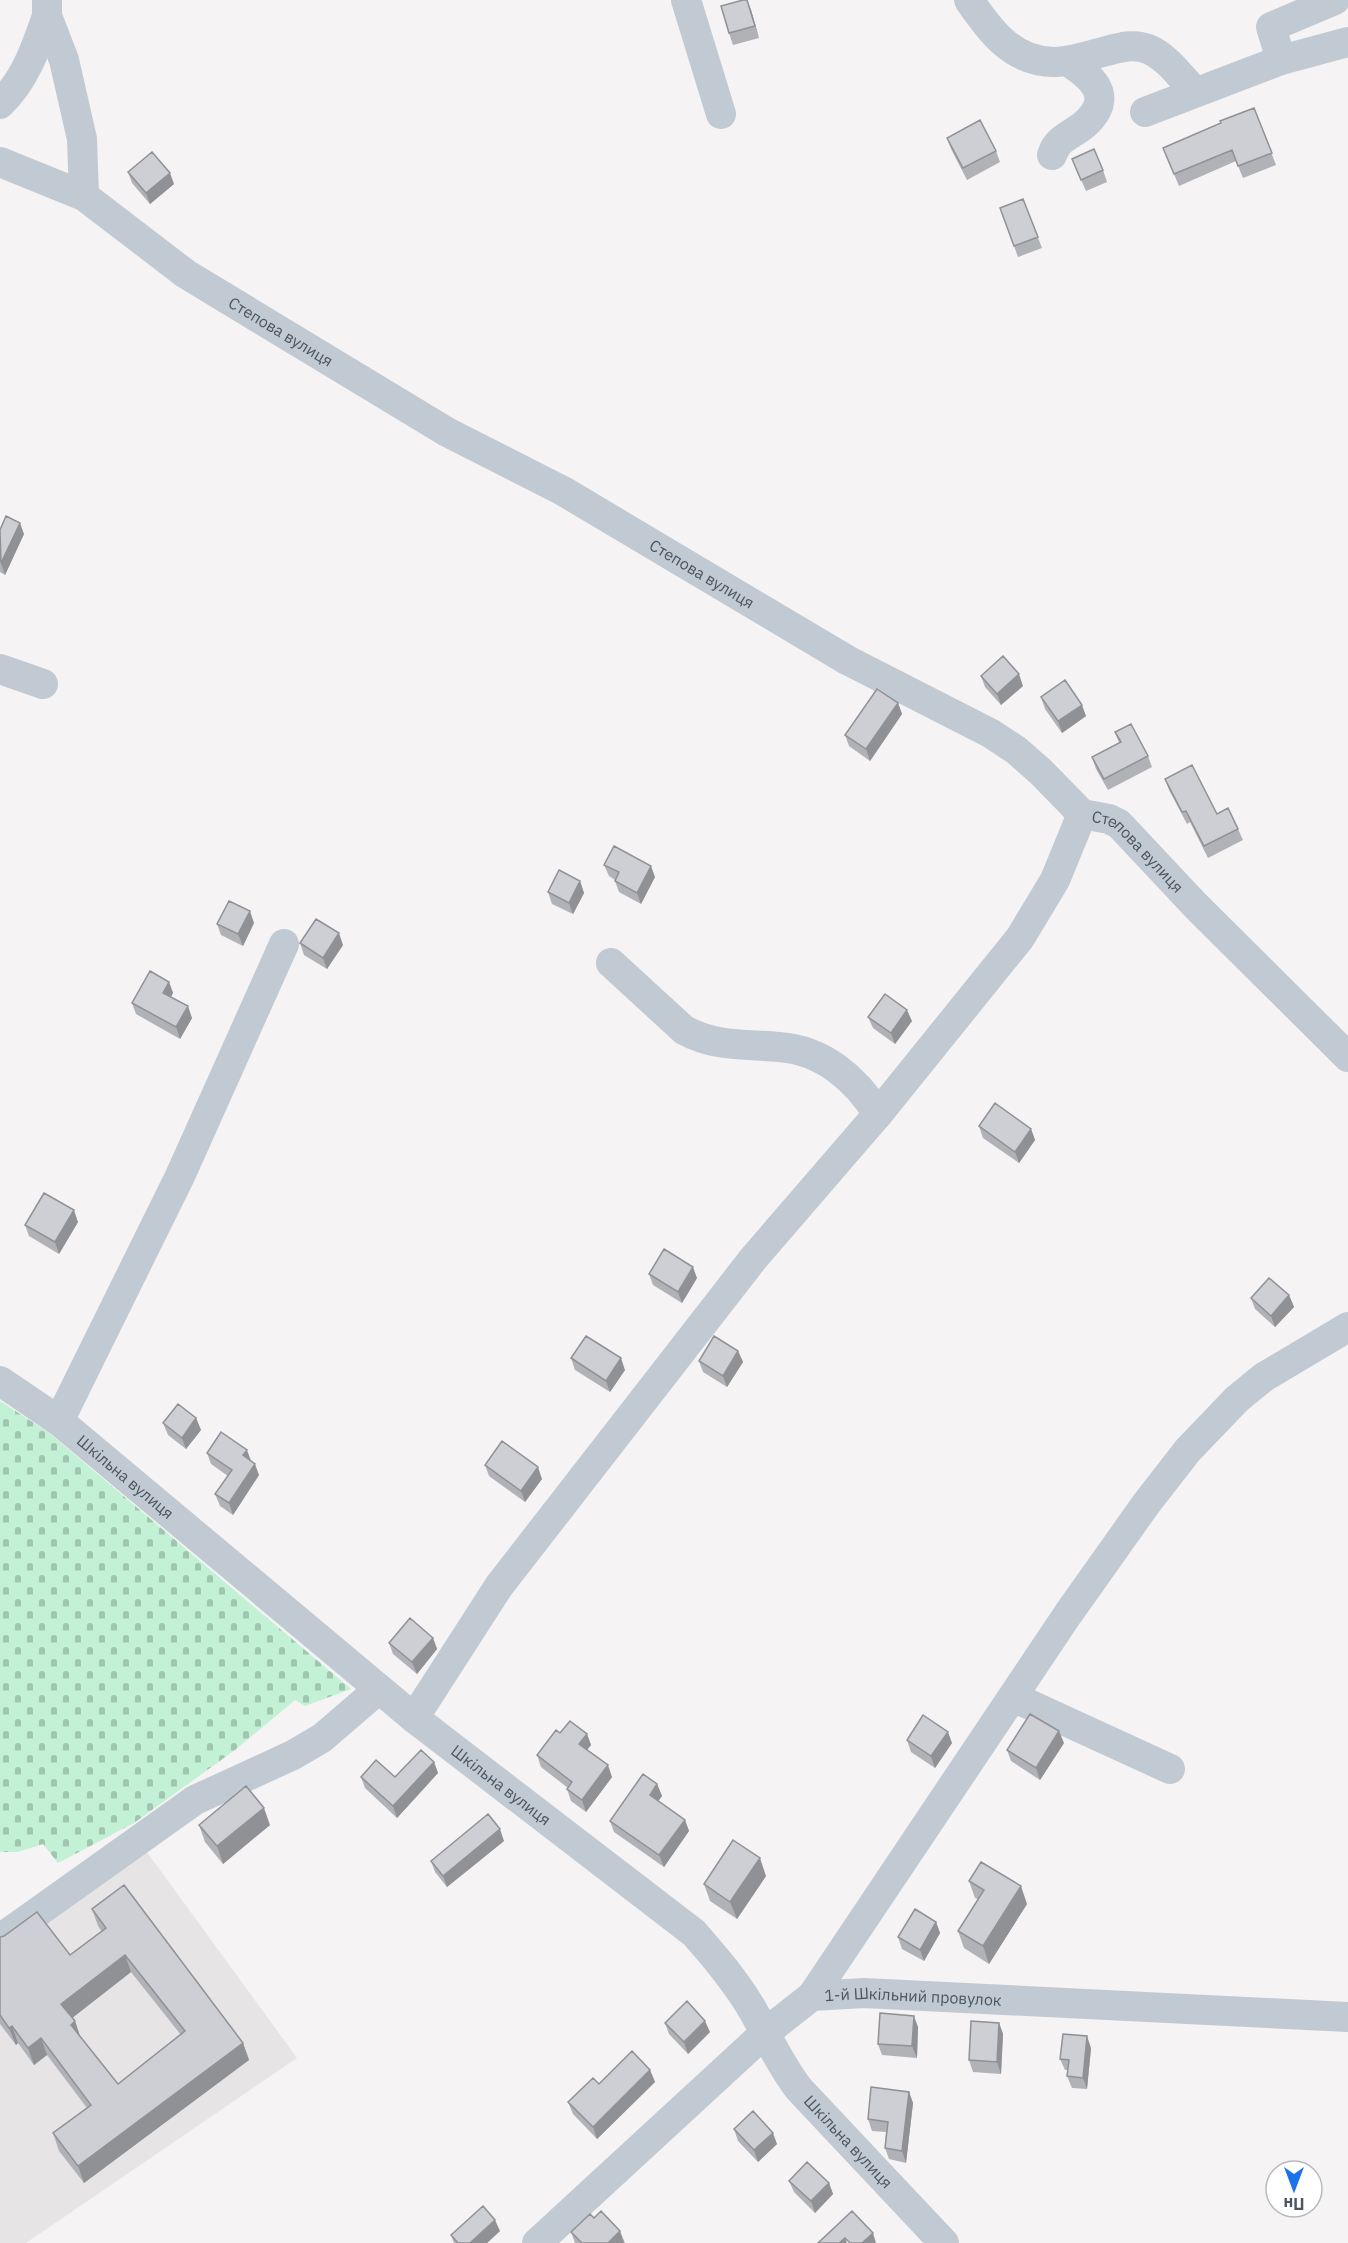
<svg xmlns="http://www.w3.org/2000/svg" width="1348" height="2243" font-family="'IBM Plex Sans',sans-serif">
	<style>
		.education { fill: #e6e4e5 }
		.cemetery { fill: url(#cemetery-stones) }
		.lines { fill: none; stroke-linecap: round; stroke-linejoin: round }
		.minor { stroke: #c1cad2; stroke-width: 30 }
		.wall { fill: #b0b2b7; fill-rule: evenodd }
		.shaded-wall { fill: #909195 }
		.building { fill: #cdcfd5; stroke: #909195; stroke-width: 1.5; fill-rule: evenodd }
		.labels { text-anchor: middle; stroke-width: 4.5; stroke-linejoin: round; paint-order: stroke }
		.street-label { font-size: 16px; fill: #4a5661; stroke: #fff }
	</style>
	<defs>
		<pattern id="cemetery-stones" width="16" height="16" patternUnits="userSpaceOnUse" patternTransform="scale(1.5)"><rect width="16" height="16" fill="#c3f1d5"/><path d="M2 7V4a2 2 0 0 1 4 0v3zM10 15v-3a2 2 0 0 1 4 0v3z" fill="#a0c6b0"/></pattern>
	</defs>
	<rect width="100%" height="100%" fill="#f5f3f3"/>
	<path class="education" d="M144,1848L297,2058L26,2243H0V1948Z"/>
	<path class="cemetery" d="M0,1401L48,1432L351,1689L305,1706L295,1700L235,1750L134,1823L58,1863L43,1844L18,1852H0Z"/>
	<g class="lines">
		<g class="minor">
			<path d="M47,0V16L64,60L82,139L84,196"/>
			<path d="M686,0L721,114"/>
			<path d="M969,0C990,31 1013,62 1054,62C1070,62 1087,56 1103,52C1118,48 1133,43 1148,49C1166,56 1182,78 1195,92"/>
			<path d="M1281,60L1271,27L1335,0"/>
			<path d="M0,104C25,80 36,48 47,16"/>
			<path d="M1145,112L1281,60L1348,42"/>
			<path d="M1052,155C1058,137 1071,136 1085,124C1116,96 1091,76 1067,61"/>
			<path id="s1" d="M0,162L84,196L186,274L447,432L563,491L847,660L990,733L1016,750L1041,772L1082,814L1109,819L1119,824L1196,906L1348,1057"/>
			<path d="M0,669L43,684"/>
			<path d="M611,963L684,1030C715,1047 745,1044 779,1047C823,1050 856,1079 878,1114"/>
			<path id="s2" d="M0,1381L59,1421L414,1718L694,1933C714,1956 733,1978 749,2004C766,2032 778,2062 799,2089L944,2243"/>
			<path d="M59,1421L180,1176L284,944"/>
			<path d="M1013,1697L1170,1769"/>
			<path d="M414,1718L499,1586L753,1259L878,1114L1020,938L1055,880L1082,814"/>
			<path d="M0,1939L195,1800L293,1755L322,1738L379,1689"/>
			<path d="M812,1996L1068,1614L1146,1504L1188,1450L1237,1399L1264,1377L1348,1327"/>
			<path id="s3" d="M537,2243L765,2033L812,1996L864,1993L1348,2017"/>
		</g>
	</g>
	<path class="wall" d="M751,10L759,38L733,45L729,33Z
		M1254,108L1276,165L1243,178L1236,161L1179,186L1163,148Z
		M947,138L996,151L1000,162L967,180L951,149Z
		M1072,159L1103,170L1107,182L1086,191Z
		M128,172L174,184L150,204L132,183Z
		M1023,199L1042,248L1018,257L1000,208Z
		M0,530L24,534L5,575L0,572Z
		M981,676L1023,686L1001,705L985,687Z
		M1041,697L1086,716L1062,733L1045,709Z
		M898,703L902,714L870,761L849,746L845,735Z
		M1115,732L1148,756L1152,767L1108,790L1096,769L1092,757L1119,743Z
		M1165,779L1238,829L1243,840L1208,858L1190,822L1187,824L1169,790Z
		M604,865L655,877L641,904L619,892L615,881V880L609,876Z
		M580,881L584,893L573,914L552,904L548,892Z
		M254,923L243,946L221,935L217,924Z
		M300,943L343,945L327,969L304,955Z
		M169,982L173,993L171,997L192,1018L180,1039L136,1014L132,1003Z
		M868,1017L912,1021L895,1044L873,1028Z
		M979,1126L1031,1129L1035,1140L1019,1163L983,1138Z
		M78,1222L59,1254L29,1236L25,1225Z
		M649,1274L697,1278L682,1303L653,1285Z
		M1289,1295L1294,1307L1275,1327L1255,1309L1251,1298Z
		M738,1351L743,1362L727,1387L703,1372L699,1361Z
		M571,1358L625,1370L610,1392L575,1370Z
		M196,1418L201,1430L186,1449L168,1435L163,1423Z
		M207,1453L251,1461L259,1475L233,1515L220,1506L215,1494L228,1476L211,1464Z
		M485,1465L542,1479L525,1502L489,1476Z
		M433,1638L437,1649L417,1674L393,1654L389,1643Z
		M560,1733L587,1734L591,1745L587,1750L612,1777L586,1812L571,1801L567,1789L568,1788L541,1767L537,1755Z
		M907,1740L952,1743L935,1768L911,1752Z
		M1064,1743L1040,1780L1011,1761L1007,1750Z
		M434,1762L438,1773L397,1818L365,1788L361,1777H395Z
		M657,1784L662,1796L658,1801L685,1820L689,1831L664,1867L614,1832L610,1821Z
		M199,1825H270L223,1864L205,1842Z
		M504,1841L447,1887L435,1872L431,1861Z
		M766,1876L737,1919L710,1901L704,1884Z
		M969,1881L1027,1904L989,1964L964,1948L958,1931L978,1899L975,1898Z
		M92,1909L243,2043L249,2060L84,2183L59,2151L53,2133L87,2108L47,2055L34,2065L18,2043L16,2045L0,2024V1937L70,1955L102,1932L98,1926ZM131,1972L181,2035L118,2084L80,2036L75,2021L72,2018Z
		M936,1922L940,1933L924,1961L902,1949L898,1937Z
		M665,2023L710,2032L688,2054L669,2034Z
		M999,2023L1003,2034L1001,2074L973,2072L969,2060Z
		M918,2027L917,2058L882,2055L878,2044Z
		M1091,2048L1087,2089L1072,2088L1067,2076L1068,2070H1065L1060,2059Z
		M650,2070L655,2082L597,2139L573,2114L568,2102L599,2084Z
		M909,2092L913,2103L906,2163L889,2159L885,2148L886,2132L872,2131L868,2119Z
		M734,2129L777,2144L758,2162L738,2141Z
		M789,2181L829,2183L833,2194L815,2213L794,2192Z
		M594,2218L620,2231L625,2243H575L571,2232Z
		M500,2231L487,2243H454L451,2235Z"/>
	<path class="shaded-wall" d="M747,0L751,10L759,38L755,26Z
		M170,173L174,184L150,204L146,193Z
		M20,523L24,534L5,575L1,563Z
		M1019,674L1023,686L1001,705L997,694Z
		M898,703L902,714L870,761L866,749Z
		M1082,705L1086,716L1062,733L1058,721Z
		M651,866L655,877L641,904L637,893Z
		M580,881L584,893L573,914L569,903Z
		M250,911L254,923L243,946L238,934Z
		M339,933L343,945L327,969L323,958Z
		M169,982L173,993L167,1004L163,993Z
		M188,1006L192,1018L180,1039L176,1027Z
		M907,1010L912,1021L895,1044L891,1033Z
		M1031,1129L1035,1140L1019,1163L1015,1152Z
		M74,1210L78,1222L59,1254L55,1242Z
		M693,1267L697,1278L682,1303L678,1292Z
		M1289,1295L1294,1307L1275,1327L1271,1316Z
		M738,1351L743,1362L727,1387L723,1376Z
		M621,1358L625,1370L610,1392L606,1381Z
		M196,1418L201,1430L186,1449L182,1438Z
		M247,1450L251,1461L243,1455Z
		M255,1464L259,1475L233,1515L229,1503Z
		M538,1467L542,1479L525,1502L521,1491Z
		M433,1638L437,1649L417,1674L412,1662Z
		M1059,1731L1064,1743L1040,1780L1036,1768Z
		M948,1732L952,1743L935,1768L931,1756Z
		M587,1734L591,1745L583,1755L579,1744Z
		M434,1762L438,1773L397,1818L393,1806Z
		M608,1765L612,1777L586,1812L582,1800Z
		M657,1784L662,1796L654,1807L650,1795Z
		M264,1808L270,1825L223,1864L217,1846Z
		M685,1820L689,1831L664,1867L659,1855Z
		M500,1829L504,1841L447,1887L443,1876Z
		M760,1858L766,1876L737,1919L730,1902Z
		M1021,1886L1027,1904L989,1964L983,1946Z
		M936,1922L940,1933L924,1961L920,1950Z
		M125,1955L131,1972L67,2022L61,2004Z
		M914,2016L918,2027L917,2058L912,2046Z
		M75,2021L81,2039L71,2025Z
		M705,2021L710,2032L688,2054L684,2042Z
		M999,2023L1003,2034L1001,2074L997,2062Z
		M12,2026L18,2043L16,2045L9,2028Z
		M1087,2036L1091,2048L1087,2089L1083,2078Z
		M41,2038L47,2055L34,2065L28,2048Z
		M243,2043L249,2060L84,2183L78,2166Z
		M650,2070L655,2082L597,2139L593,2127Z
		M909,2092L913,2103L906,2163L902,2151Z
		M773,2133L777,2144L758,2162L754,2150Z
		M829,2183L833,2194L815,2213L811,2201Z
		M495,2220L500,2231L487,2243H470Z
		M620,2231L624,2243H608Z
		M873,2233L876,2243H862Z
		M845,2238L847,2243H839Z"/>
	<path class="building" d="M743,0H747L755,26L729,33L721,6Z
		M1254,108L1272,153L1238,166L1232,150L1174,174L1163,148L1221,123L1220,121Z
		M980,120L996,151L963,168L947,138Z
		M1094,149L1103,170L1081,180L1072,159Z
		M152,152L170,173L146,193L128,172Z
		M1023,199L1038,237L1014,246L1000,208Z
		M6,516L20,523L1,563L0,530Z
		M1003,656L1019,674L997,694L981,676Z
		M1065,680L1082,705L1058,721L1041,697Z
		M877,689L898,703L866,749L845,735Z
		M1131,724L1148,756L1104,779L1092,757L1121,742L1115,732Z
		M1192,765L1217,814L1228,808L1238,829L1204,846L1186,811L1182,812L1165,779Z
		M614,846L651,866L637,893L615,881L619,872L604,865Z
		M559,870L580,881L569,903L548,892Z
		M229,901L250,911L238,934L217,924Z
		M316,919L339,933L323,958L300,943Z
		M150,971L169,982L163,993L188,1006L176,1027L132,1003Z
		M885,994L907,1010L891,1033L868,1017Z
		M995,1103L1031,1129L1015,1152L979,1126Z
		M44,1193L74,1210L55,1242L25,1225Z
		M664,1249L693,1267L678,1292L649,1274Z
		M1269,1278L1289,1295L1271,1316L1251,1298Z
		M586,1336L621,1358L606,1381L571,1358Z
		M714,1336L738,1351L723,1376L699,1361Z
		M178,1404L196,1418L182,1438L163,1423Z
		M221,1432L247,1450L243,1455L255,1464L229,1503L215,1494L232,1470L207,1453Z
		M502,1441L538,1467L521,1491L485,1465Z
		M410,1618L433,1638L412,1662L389,1643Z
		M1030,1714L1059,1731L1036,1768L1007,1750Z
		M923,1715L948,1732L931,1756L907,1740Z
		M570,1721L587,1734L579,1744L608,1765L582,1800L567,1789L572,1782L537,1755L556,1730L560,1733Z
		M421,1750L434,1762L393,1806L361,1777L376,1760L395,1777Z
		M643,1774L657,1784L650,1795L685,1820L659,1855L610,1821Z
		M246,1786L264,1808L217,1846L199,1825Z
		M488,1814L500,1829L443,1876L431,1861Z
		M733,1840L760,1858L730,1902L704,1884Z
		M981,1862L1021,1886L983,1946L958,1931L984,1890L969,1881Z
		M124,1885L243,2043L78,2166L53,2133L91,2105L41,2038L28,2048L12,2026L9,2028L0,2015V1937L4,1936L37,1912L70,1955L106,1928L92,1909ZM125,1955L185,2031L118,2084L71,2025L75,2021L61,2004Z
		M915,1909L936,1922L920,1950L898,1937Z
		M687,2001L705,2021L684,2042L665,2023Z
		M880,2013L914,2016L912,2046L878,2044Z
		M971,2021L999,2023L997,2062L969,2060Z
		M1063,2034L1087,2036L1083,2078L1067,2076L1069,2060L1060,2059Z
		M632,2051L650,2070L593,2127L568,2102L593,2078L599,2084Z
		M871,2087L909,2092L902,2151L885,2148L888,2122L868,2119Z
		M753,2111L773,2133L754,2150L734,2129Z
		M807,2162L829,2183L811,2201L789,2181Z
		M483,2206L495,2220L470,2243H458L451,2235Z
		M601,2211L620,2231L608,2243H582L571,2232L590,2214L594,2218Z
		M852,2211L873,2233L862,2243H850L845,2238L839,2243H818Z"/>
	<g class="labels">
		<g class="street-label">
			<text dy="6" stroke="none"><textPath href="#s1" startOffset="330">Степова вулиця</textPath></text>
			<text dy="6" stroke="none"><textPath href="#s1" startOffset="816">Степова вулиця</textPath></text>
			<text dy="6" stroke="none"><textPath href="#s1" startOffset="1338">Степова вулиця</textPath></text>
			<text dy="6" stroke="none"><textPath href="#s2" startOffset="158">Шкільна вулиця</textPath></text>
			<text dy="6" stroke="none"><textPath href="#s2" startOffset="644">Шкільна вулиця</textPath></text>
			<text dy="6" stroke="none"><textPath href="#s3" startOffset="471">1-й Шкільний провулок</textPath></text>
			<text dy="6" stroke="none"><textPath href="#s2" startOffset="1148">Шкільна вулиця</textPath></text>
		</g>
	</g>
	<g transform="translate(1294 2189) rotate(180)"><circle r="28" fill="#ffffff" stroke="#b7bbc0" stroke-width="1.5"/>
	<path d="M0-4.5L10 22L0 15L-10 22Z" fill="#1a73e8"/>
	<text y="-9" font-size="16" font-weight="bold" text-anchor="middle" fill="#4a5661">Пн</text>
	</g>
</svg>
